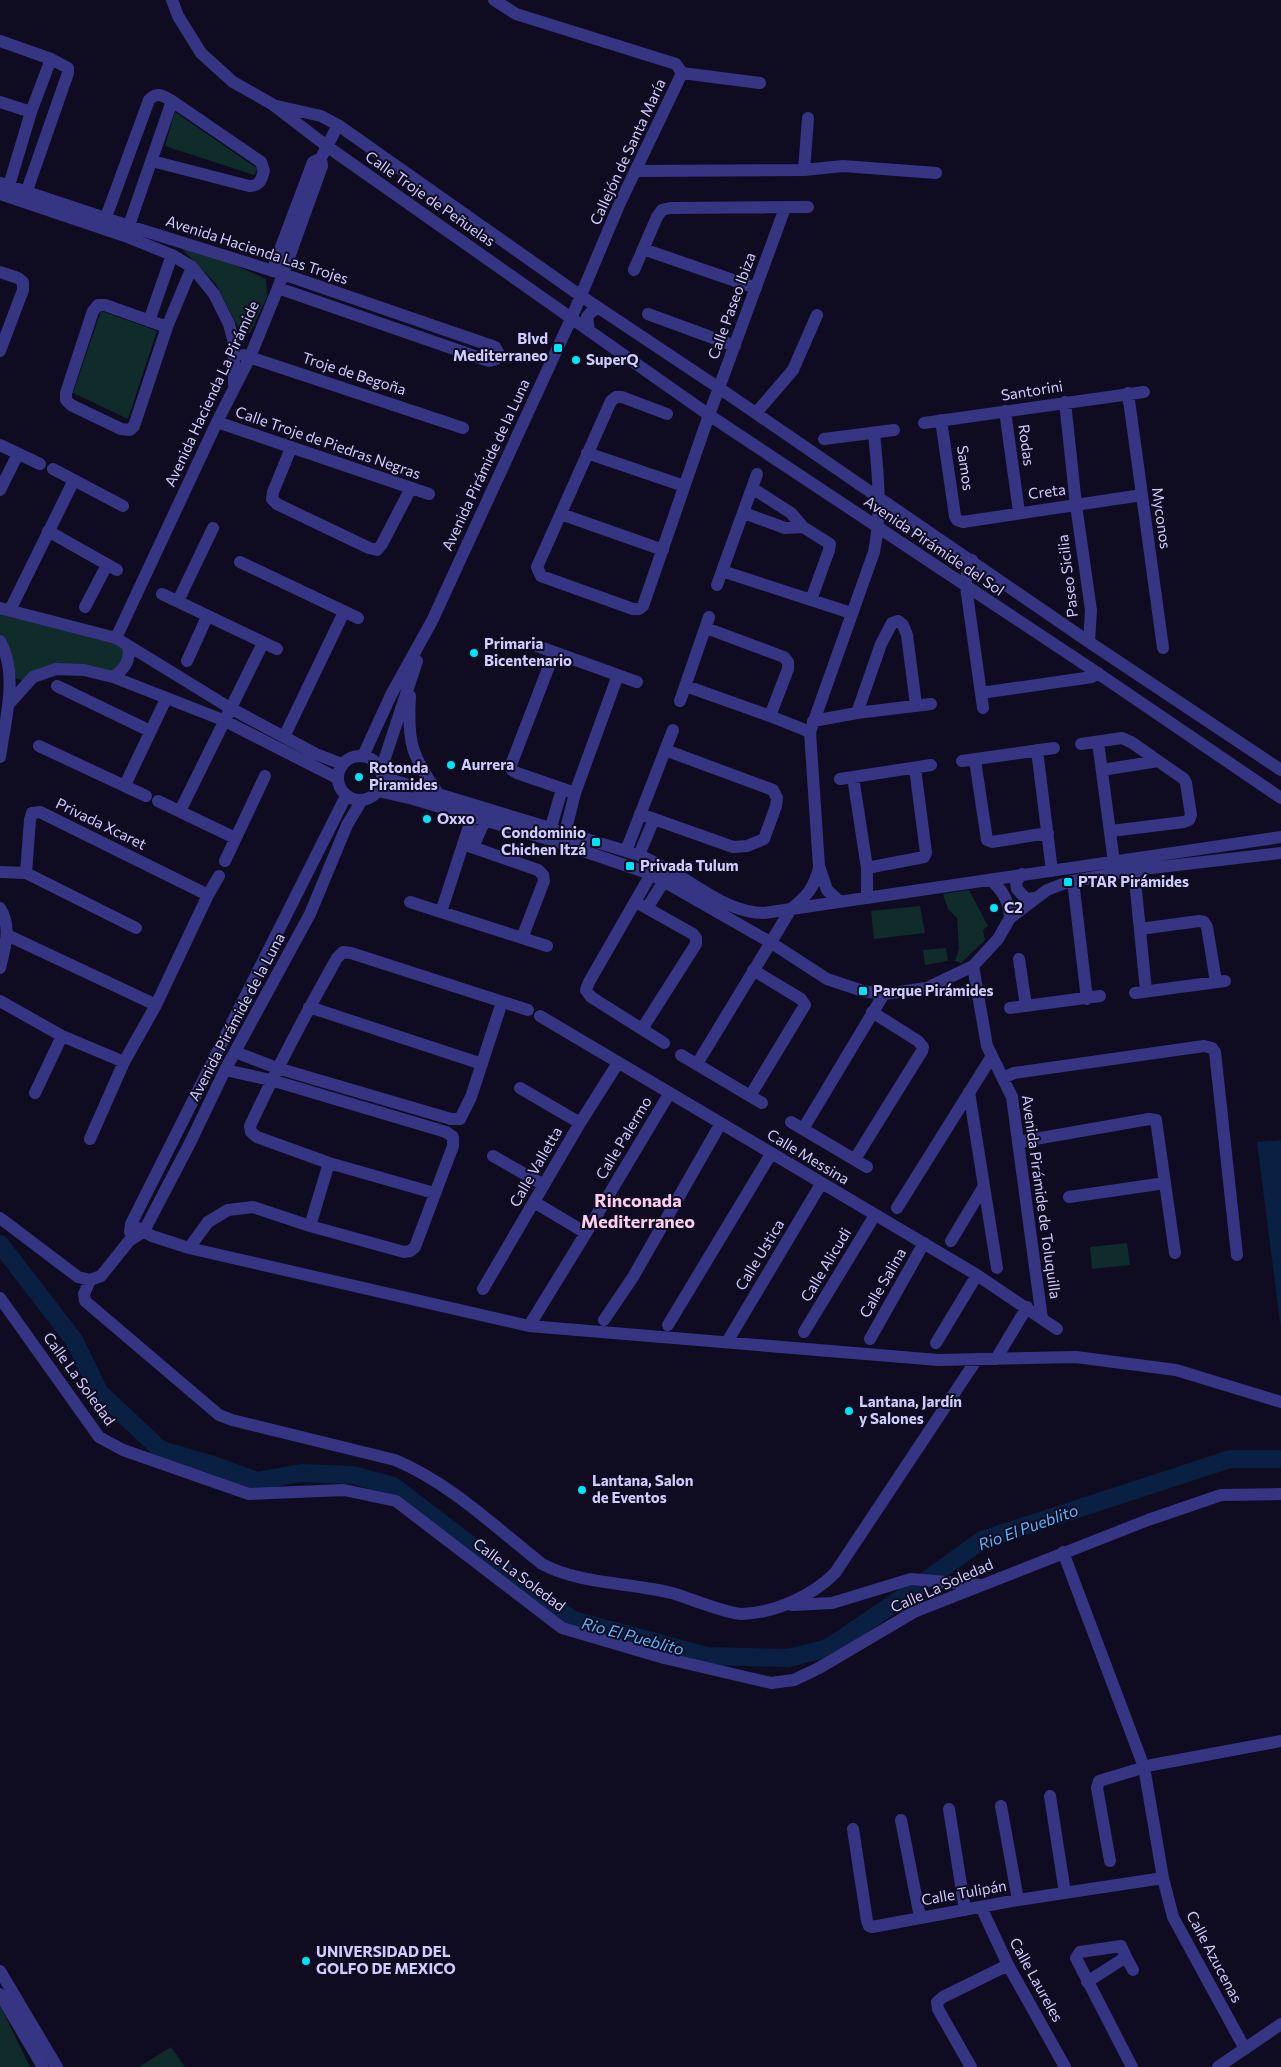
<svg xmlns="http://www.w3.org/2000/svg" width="1281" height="2067" font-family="Commissioner,sans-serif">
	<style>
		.green { fill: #0f2b2a }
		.water { fill: #092043 }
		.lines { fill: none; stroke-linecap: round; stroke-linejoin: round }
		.river { stroke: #092043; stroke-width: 18 }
		.minor { stroke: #363583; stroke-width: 12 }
		.poi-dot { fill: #00e4f7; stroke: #0f0c21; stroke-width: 2 }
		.labels { text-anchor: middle; stroke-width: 4; stroke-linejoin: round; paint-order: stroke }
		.street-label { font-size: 15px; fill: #d1ccff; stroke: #0f0c21 }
		.poi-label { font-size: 15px; font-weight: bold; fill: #d1ccff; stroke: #0f0c21; text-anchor: start }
		.water-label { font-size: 16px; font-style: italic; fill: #5ab6ff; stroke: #0f0c21 }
		.quarter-label { font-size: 18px; font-weight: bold; fill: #ffceee; stroke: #0f0c21 }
	</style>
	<rect width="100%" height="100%" fill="#0f0c21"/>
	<path class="green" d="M175,112L258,169L254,175L165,146Z
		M184,243L266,279L267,297L250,333H241L216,284L181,248Z
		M101,311L157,331L128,419L73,393Z
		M0,608L128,646L120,672L56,669L27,682L15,678L0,641Z
		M969,890L988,926L983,930L985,940L961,963L955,961L959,949L957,918L948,909L943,894Z
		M920,906L925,933L874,939L871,911Z
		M946,948L948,961L925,965L923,950Z
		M1127,1243L1130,1265L1092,1269L1090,1247Z
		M0,2005L30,2067H0Z
		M171,2047L185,2067H139Z"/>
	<path class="water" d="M1281,1140V1329L1257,1142Z"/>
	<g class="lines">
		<path class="river" d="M0,1244L74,1340L99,1392L161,1450L213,1465L257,1481L301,1473L353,1475L393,1486L531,1591L573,1620L707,1656L788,1658L828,1648L896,1602L982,1540L1230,1459H1281"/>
		<path class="minor" d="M172,0L178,16L201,53L233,82L272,104L328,147L709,415L1090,668L1281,798
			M0,41L51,59L68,68V73L24,199
			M682,73L760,83
			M0,102L31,112
			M277,106L321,116L338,125L581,296L719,388L1089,642L1281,770
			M804,170L808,118
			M635,171L804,170L843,166L936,173
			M0,183L129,226L283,274L495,347L499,354L496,359L489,361L278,288
			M7,192L31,112L51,59
			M0,194L125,236L172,255L192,267L214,294L229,324L234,343V385
			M102,228L149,100C157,91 163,96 172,101L261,162L264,171C261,180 260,186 249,186L152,161
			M126,234L172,101
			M643,249L756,288
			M634,270L657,217L662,210L670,208L808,207
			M272,271L313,162L321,158L338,125
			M0,272L18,278L23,282V290L0,351
			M648,314L735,346
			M149,321L172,255
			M167,327L105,305H98L93,311L66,393V400L71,405L121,429L130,430L134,426L167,327L192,267
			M589,331L587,317L591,312L599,308
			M243,355L463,428
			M1128,393L1163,648
			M1065,402L1076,505L1091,610L1089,642
			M1005,411L1019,512
			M756,413L793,370L817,315
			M667,414L622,397H616L611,401L537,567L541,576L633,609H639L643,606L709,415L785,208
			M941,420L955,516L957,520L963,522L1142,495
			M217,422L429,494
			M924,423L1144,392
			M824,439L894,430
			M0,445L40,464
			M291,448L273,492L272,499L277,504L369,548L377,550L382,544L411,488
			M587,453L684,486
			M53,469L123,506
			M752,488L791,513L803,527L830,544L829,550L811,600
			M0,490L18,454
			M744,513L785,528L803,527
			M561,514L663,550
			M48,531L117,570
			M972,560L966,578V587L983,708
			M240,562L358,618
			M722,571L851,613
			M717,585L757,474
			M162,594L277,649
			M178,601L213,528
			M85,607L107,565
			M0,608L116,638L230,708L316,754L342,764
			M10,610L74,480
			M706,628L784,657L788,662V669L770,716
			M116,638L217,422L250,357L278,288L322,166L321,158
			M0,641C19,675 5,720 0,757
			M537,646L637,682
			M554,653L511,765L512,770L517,773L575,793
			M187,661L207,617
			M113,677C125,669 131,660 128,646
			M57,686L150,731
			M686,686L770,716L810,732
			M981,693L1092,677L1098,673
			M410,696C407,745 412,755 439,795
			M680,701L709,617
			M8,705L33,677L56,669L84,670L113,677L223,720L337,778
			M857,713L881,644L892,623L898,621L903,625L907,635L916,705
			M813,721L857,713L931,704
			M284,737L344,612
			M1098,742L1115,870
			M1081,744L1122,738L1131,742L1184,779L1186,783L1191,815L1189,820L1184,822L1111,831
			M39,746L146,796
			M1037,750L1052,871
			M338 778a22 22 0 1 1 44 0a22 22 0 1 1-44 0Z
			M363,756L391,695L432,621L571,319L619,205L682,73L676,64L516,14L494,0
			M975,760L987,840L992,842L1048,833
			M962,761L1054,748
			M381,770L417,661
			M1102,770L1158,761
			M382,777L639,855C652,861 665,868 677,875C704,890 731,913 764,913L1281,837
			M853,777L867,868V898
			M840,779L931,765
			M125,785L166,699
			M378,791L413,799L548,839L651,874L770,942L827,979L863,991L884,994L927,988L973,966L998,939L1010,918L1047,890L1068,882L1134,870L1281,853
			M158,801L235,838
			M180,811L263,643
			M640,814L733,847L747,846L764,839L776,806L777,798L773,790L665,750
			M549,834L562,789
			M563,841L575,793L618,675
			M463,844L538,870L543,875L544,881L522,938
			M473,847L485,820
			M626,851L673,730
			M639,855L654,819
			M225,861L265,776
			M867,868L924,857L926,853L915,768
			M1134,870L1146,991
			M0,872L26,873L136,928
			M26,873L30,820L32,813L40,812L208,895
			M651,874L589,982L586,990L591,997L664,1043
			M1022,874L1016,882L1017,889L1026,899L1035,898
			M991,880C1003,891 1009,901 1010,918
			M1073,881L1087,999
			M839,901L827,890L819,866L810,732L874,552C882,512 878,473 874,433
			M410,902L547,946
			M636,902L693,934L696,938V944L642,1029
			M0,908C12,927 5,947 0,968
			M647,908L664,881
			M441,912L472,817
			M1140,929L1199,921L1204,922L1207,927L1216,982
			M7,935L156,1005
			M1019,959L1026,1006
			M973,966L987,1046L1012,1097L1042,1319
			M1135,993L1225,981
			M0,1001L62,1036L124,1062
			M309,1007L482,1064
			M1010,1008L1100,996
			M540,1016L977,1275L1057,1329
			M235,1052L277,1068L451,1119H460L471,1097L502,1002
			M681,1055L762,1103
			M697,1064L791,909C807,896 814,888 819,868
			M1003,1078L1014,1073L1204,1046L1212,1048L1215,1052L1237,1255
			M520,1088L580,1123
			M969,1092L997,1268
			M35,1093L62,1036
			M750,1096L805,1005L801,999L753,970
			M791,1122L867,1167
			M803,1129L884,994
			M90,1139L124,1062L156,1005L208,895L219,876
			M1018,1142L1149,1119L1156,1120L1175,1253
			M493,1156L544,1185
			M855,1159L922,1051L923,1047L918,1041L872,1012
			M434,1193L329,1163L257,1137L251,1132L250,1126C277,1068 306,1013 337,958L343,952L351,953L528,1010
			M1069,1197L1165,1183
			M534,1202L586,1233
			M897,1208L992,1056
			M0,1218L78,1277L90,1280L101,1276L129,1241L144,1231L190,1143L225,1070L310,914L347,825L362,800
			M131,1224L152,1236L189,1248L529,1326L938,1360L1076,1357L1176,1370L1281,1402
			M310,1226L329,1163
			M130,1232L131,1224L346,796
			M951,1241L984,1186
			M189,1248L208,1222L228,1210L253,1207L310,1226L404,1252L410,1251L415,1247L453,1146V1137L446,1132L271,1080L225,1070
			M90,1280L84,1294L85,1301L219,1415L232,1420L395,1460C450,1483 495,1527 542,1564C582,1585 628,1582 672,1593C689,1598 727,1614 742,1614C775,1613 812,1596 835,1573L977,1359
			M483,1289L580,1123L618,1063
			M0,1298L99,1437L123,1450L249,1494L344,1490L396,1501L562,1628L664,1658L771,1683L794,1680L819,1668L914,1612L1148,1520L1221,1495L1281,1494
			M604,1320L633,1277L721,1123
			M668,1325L771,1154
			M529,1326L586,1233L669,1094
			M804,1332L875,1215
			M870,1339L924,1243
			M727,1342L821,1184
			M936,1343L977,1275
			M996,1359L1027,1307
			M1063,1552L1144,1767L1163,1878L1173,1917L1245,2049
			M788,1604L793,1605L832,1603L911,1579L981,1585
			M1050,1796L1065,1893
			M1001,1806L1018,1900
			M949,1809L965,1910
			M901,1820L920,1917
			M853,1829L867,1921L869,1926L872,1927L1018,1900L1163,1878
			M1110,1861L1097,1788L1099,1781L1152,1765L1281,1741
			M981,1907L1008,1965L1065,2067
			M1126,1957L1133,1970
			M0,1971L57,2067
			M1087,1982L1126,1957L1121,1946L1080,1952L1076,1958L1132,2067
			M0,1994L43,2067
			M971,2067L938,2009L937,2002L943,1997L1008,1965
			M1218,2067L1281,2024"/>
	</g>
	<g class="poi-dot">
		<rect x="553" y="343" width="10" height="10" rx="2.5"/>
		<circle cx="576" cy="360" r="5"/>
		<circle cx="474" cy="653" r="5"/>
		<circle cx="451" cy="765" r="5"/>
		<circle cx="359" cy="777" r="5"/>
		<circle cx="427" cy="819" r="5"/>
		<rect x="591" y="837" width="10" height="10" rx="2.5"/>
		<rect x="625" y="861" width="10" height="10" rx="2.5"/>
		<rect x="1063" y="877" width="10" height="10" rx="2.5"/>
		<circle cx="994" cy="908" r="5"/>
		<rect x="858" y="986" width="10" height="10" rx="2.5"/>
		<circle cx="849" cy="1411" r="5"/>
		<circle cx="582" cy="1490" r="5"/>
		<circle cx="306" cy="1961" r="5"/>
	</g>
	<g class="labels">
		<g class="street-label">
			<text transform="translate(628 152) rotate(-65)" y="5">Callejón de Santa María</text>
			<text transform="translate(430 199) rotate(35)" y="5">Calle Troje de Peñuelas</text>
			<text transform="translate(257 250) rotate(18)" y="5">Avenida Hacienda Las Trojes</text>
			<text transform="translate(732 306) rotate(-70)" y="5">Calle Paseo Ibiza</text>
			<text transform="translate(354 374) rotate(18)" y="5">Troje de Begoña</text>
			<text transform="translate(1032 391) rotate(-9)" y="5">Santorini</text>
			<text transform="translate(212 394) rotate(-65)" y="5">Avenida Hacienda La Pirámide</text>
			<text transform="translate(328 443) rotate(19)" y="5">Calle Troje de Piedras Negras</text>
			<text transform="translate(1026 445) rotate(82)" y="5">Rodas</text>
			<text transform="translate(486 465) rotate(-65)" y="5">Avenida Pirámide de la Luna</text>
			<text transform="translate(965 468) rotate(82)" y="5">Samos</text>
			<text transform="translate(1047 492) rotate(-7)" y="5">Creta</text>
			<text transform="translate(1161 518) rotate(82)" y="5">Myconos</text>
			<text transform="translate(934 546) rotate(34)" y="5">Avenida Pirámide del Sol</text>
			<text transform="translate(1068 576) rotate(-97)" y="5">Paseo Sicilia</text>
			<text transform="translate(101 824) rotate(26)" y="5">Privada Xcaret</text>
			<text transform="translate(237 1017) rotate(-62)" y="5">Avenida Pirámide de la Luna</text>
			<text transform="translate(624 1138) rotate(-59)" y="5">Calle Palermo</text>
			<text transform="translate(808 1157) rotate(31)" y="5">Calle Messina</text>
			<text transform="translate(536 1167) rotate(-60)" y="5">Calle Valletta</text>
			<text transform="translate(1041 1197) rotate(82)" y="5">Avenida Pirámide de Toluquilla</text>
			<text transform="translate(760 1255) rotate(-59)" y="5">Calle Ustica</text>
			<text transform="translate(826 1265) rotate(-59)" y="5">Calle Alicudi</text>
			<text transform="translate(883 1283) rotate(-60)" y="5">Calle Salina</text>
			<text transform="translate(79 1379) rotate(54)" y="5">Calle La Soledad</text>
			<text transform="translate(519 1575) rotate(37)" y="5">Calle La Soledad</text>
			<text transform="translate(942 1586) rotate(-24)" y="5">Calle La Soledad</text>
			<text transform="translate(964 1893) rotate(-10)" y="5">Calle Tulipán</text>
			<text transform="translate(1214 1957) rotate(62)" y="5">Calle Azucenas</text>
			<text transform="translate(1036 1980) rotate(61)" y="5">Calle Laureles</text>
		</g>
		<g class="poi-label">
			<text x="548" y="344" text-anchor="end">Blvd<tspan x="548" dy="17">Mediterraneo</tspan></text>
			<text x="586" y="365">SuperQ</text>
			<text x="484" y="649">Primaria<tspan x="484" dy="17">Bicentenario</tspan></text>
			<text x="461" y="770">Aurrera</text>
			<text x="369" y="773">Rotonda<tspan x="369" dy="17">Piramides</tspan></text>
			<text x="437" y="824">Oxxo</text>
			<text x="586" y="838" text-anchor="end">Condominio<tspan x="586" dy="17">Chichen Itzá</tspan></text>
			<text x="640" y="871">Privada Tulum</text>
			<text x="1078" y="887">PTAR Pirámides</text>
			<text x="1004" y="913">C2</text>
			<text x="873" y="996">Parque Pirámides</text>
			<text x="859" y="1407">Lantana, Jardín<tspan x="859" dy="17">y Salones</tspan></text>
			<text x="592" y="1486">Lantana, Salon<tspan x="592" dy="17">de Eventos</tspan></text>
			<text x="316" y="1957">UNIVERSIDAD DEL<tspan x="316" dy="17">GOLFO DE MEXICO</tspan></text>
		</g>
		<g class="water-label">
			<text transform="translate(1028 1527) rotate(-20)" y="6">Rio El Pueblito</text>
			<text transform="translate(633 1636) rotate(15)" y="6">Rio El Pueblito</text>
		</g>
		<g class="quarter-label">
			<text x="638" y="1207">Rinconada<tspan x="638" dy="21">Mediterraneo</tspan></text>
		</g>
	</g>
</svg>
